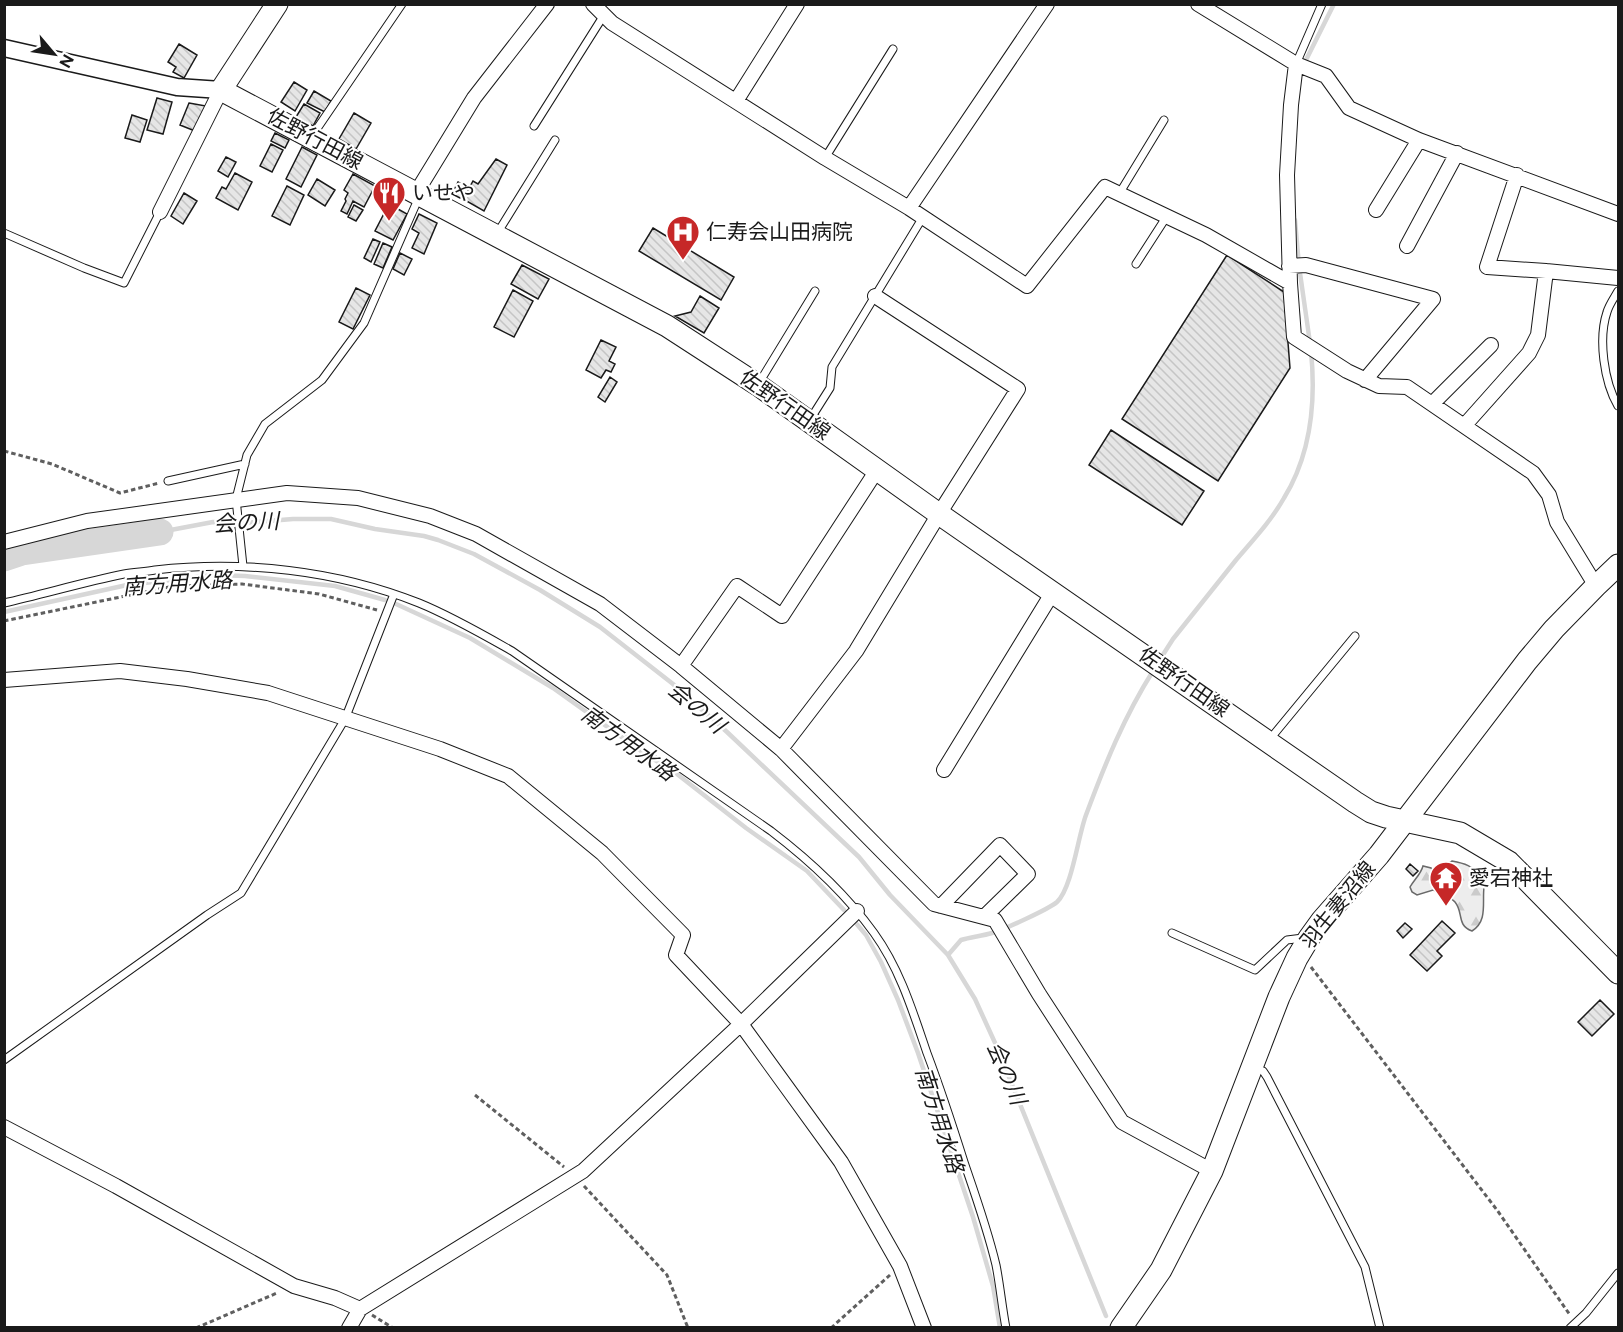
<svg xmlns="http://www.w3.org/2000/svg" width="1623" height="1332" font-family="Figtree,'Noto Sans JP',sans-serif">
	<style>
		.forest { fill: url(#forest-firs); stroke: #6a6a6a; stroke-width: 1.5 }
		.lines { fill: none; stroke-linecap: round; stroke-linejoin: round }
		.stream { stroke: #d7d7d7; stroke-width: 4.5 }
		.river { stroke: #d7d7d7; stroke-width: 27 }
		.building { fill: url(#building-back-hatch); stroke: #1a1a1a; stroke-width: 1.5 }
		.service-casing { stroke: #1a1a1a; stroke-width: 9 }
		.minor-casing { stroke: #1a1a1a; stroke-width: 16 }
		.tertiary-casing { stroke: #1a1a1a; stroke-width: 19 }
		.primary-casing { stroke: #1a1a1a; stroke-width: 23 }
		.path { stroke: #5f5f5f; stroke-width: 3; stroke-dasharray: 4.5 3; stroke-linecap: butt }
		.service { stroke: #fff; stroke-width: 7 }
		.minor { stroke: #fff; stroke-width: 14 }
		.tertiary { stroke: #fff; stroke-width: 16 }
		.primary { stroke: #fff; stroke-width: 21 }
		.labels { text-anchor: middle; stroke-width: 4.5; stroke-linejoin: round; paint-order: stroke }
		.street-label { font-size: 21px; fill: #1a1a1a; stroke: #fff }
		.poi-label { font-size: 21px; fill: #1a1a1a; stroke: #fff; text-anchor: start }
		.water-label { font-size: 22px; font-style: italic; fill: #1a1a1a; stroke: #fff }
	</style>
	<defs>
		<pattern id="forest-firs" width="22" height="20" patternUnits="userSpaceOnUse" patternTransform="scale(1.5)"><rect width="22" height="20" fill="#ededed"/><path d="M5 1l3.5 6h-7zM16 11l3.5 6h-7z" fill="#cbcbcb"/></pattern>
		<pattern id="building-back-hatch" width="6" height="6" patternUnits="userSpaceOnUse" patternTransform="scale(1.5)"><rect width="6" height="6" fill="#e6e6e6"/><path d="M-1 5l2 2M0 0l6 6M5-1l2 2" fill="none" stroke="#c5c5c5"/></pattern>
	</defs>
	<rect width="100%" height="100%" fill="#fff"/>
	<path class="forest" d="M1452,861C1463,863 1475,866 1479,877C1481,881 1482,884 1484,887C1482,903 1488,921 1472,931C1456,925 1464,913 1455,902C1450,896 1439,894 1433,890L1417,895L1412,892L1410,887C1414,880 1421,874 1423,866L1431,868L1436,874L1443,873V867Z"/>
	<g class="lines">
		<path class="stream" d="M1304,64L1334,4
			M1295,220L1299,266L1310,343
			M160,532L213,522L243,523L293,519H331L375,529L424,536L438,540L474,554L540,590L600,627L673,684L727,732L859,857L890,895L948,955L975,999L996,1045L1106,1316
			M396,604L470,638L553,688L641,751L677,774L746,828L807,871L844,910
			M4,612L127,585L214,575L245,576L335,586L385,600
			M1159,661L1173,639C1194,613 1215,586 1236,560C1253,540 1271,521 1284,498C1311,454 1316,401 1311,351
			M855,922L866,935L881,962L898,1000L918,1053L973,1217L993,1286L1000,1328
			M948,955L961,940C971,937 982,936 992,933C1003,930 1049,909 1057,902C1072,888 1078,836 1086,815C1105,764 1124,717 1153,671"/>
		<path class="river" d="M4,558L22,552L160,532"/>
	</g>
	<path class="building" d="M179,44L197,55L184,78L173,72L176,67L168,62Z
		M294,82L307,90L295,111L281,102Z
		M314,91L331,101L325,112L307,103Z
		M157,98L172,102L163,134L147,130Z
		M189,103L206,106L195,131L180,125Z
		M304,104L320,113L313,126L296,117Z
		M354,113L371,123L356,149L339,139Z
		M132,115L147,120L140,142L125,138Z
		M275,133L289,140L285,148L271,141Z
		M271,144L283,150L272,172L260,166Z
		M302,147L317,155L301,187L286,179Z
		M226,157L236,162L228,177L218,171Z
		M496,159L507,165L484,211L463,199L473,181L478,184Z
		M235,173L252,182L238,210L216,198L222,187L226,189Z
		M353,174L375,186L364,207L353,201L347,214L341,211L346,201L345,199L348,193L344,190Z
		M317,179L335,190L325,206L308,195Z
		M458,182L466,187L460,198L452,194Z
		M287,186L304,195L290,225L272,216Z
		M184,193L197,201L183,224L171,216Z
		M389,204L407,214L393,240L375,231Z
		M354,205L363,210L356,221L348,217Z
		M419,214L437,223L424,254L412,248L419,233L412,229Z
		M653,228L734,277L721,300L639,251Z
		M373,239L380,242L371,262L364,258Z
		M383,243L392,247L383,268L374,264Z
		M400,253L412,259L404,275L393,269Z
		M1227,255L1284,292L1290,368L1218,481L1122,419Z
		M522,265L549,279L538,299L511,284Z
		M356,288L370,295L353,329L339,322Z
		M513,290L533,301L514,337L494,327Z
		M700,296L719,308L704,333L675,316L691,312Z
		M601,340L616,347L609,361L615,364L611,372L606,370L601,378L586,370Z
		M610,377L617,382L605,402L598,397Z
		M1111,430L1204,491L1182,525L1089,465Z
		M1410,864L1418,871L1413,876L1406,869Z
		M1442,921L1455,933L1437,951L1442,956L1427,971L1410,955Z
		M1405,923L1412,929L1403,938L1397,931Z
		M1600,1000L1614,1014L1592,1036L1578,1022Z"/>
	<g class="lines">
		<g class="service-casing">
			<path id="service" d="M1296,64L1322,4
				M534,126L604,15
				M312,136L402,4
				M825,158L893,49
				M1119,194L1164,120
				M498,232L555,140
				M4,233L84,268L124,283L160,212
				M1136,264L1167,216
				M1618,291C1614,298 1609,305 1607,312C1598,339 1604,382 1618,406
				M759,383L815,291
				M811,418L830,388L832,367L923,217
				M168,481L245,464
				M243,566L236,499L247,455L265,424L322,380L364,323L419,197
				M4,603C44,594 84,582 124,574C134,572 145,572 155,570C243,560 336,570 419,603C451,616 482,634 512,651L771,831C809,860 846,894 874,933C900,969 913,1012 927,1053C941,1090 953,1127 965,1165C976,1197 988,1231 996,1265C1000,1285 1002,1307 1006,1328
				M1270,739L1355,636
				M1172,933L1255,970L1287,940L1303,938
				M4,1060L207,915L241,893L345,719L394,594
				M1255,1068L1263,1071L1267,1077L1365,1267L1380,1328
				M1570,1328L1586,1313L1618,1273"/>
		</g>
		<g class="minor-casing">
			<path id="minor" d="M593,4L612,23L825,158L909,208L1047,4
				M1198,4L1296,64L1326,76L1349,108L1419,140L1618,214
				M736,101L797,4
				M1517,175L1487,267L1546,271L1618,278
				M416,193L474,98L547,4
				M909,208L1027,286L1105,187L1206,235L1290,283L1287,175L1291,105L1296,64
				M1376,210L1419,140
				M160,212L221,90
				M1407,246L1457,153
				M1289,266L1306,265L1433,299L1365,380
				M1290,283L1294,337L1347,371L1379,386L1407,387L1533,473L1549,495L1557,522L1596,586
				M1432,404L1491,345
				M1464,426L1529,353L1538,335L1546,271
				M4,542L87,521L287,493L358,498L430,516L476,534L600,604L681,666L781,749L934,904L995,920L1039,994L1122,1122L1212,1171
				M681,666L737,586L782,616L877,470
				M4,680L120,671L187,679L268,693L440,749L508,776L602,853L683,935L676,955L741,1024L841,1162L900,1266L924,1328
				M781,749L856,651L939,514L1018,389L875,296
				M944,770L1053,592
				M941,906L1000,845L1028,874L984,917
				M4,1127L116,1186L294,1286L335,1298L360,1309
				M349,1328L360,1309L583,1171L741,1024L857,911"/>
		</g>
		<g class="tertiary-casing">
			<path id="tertiary" d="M4,48L177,87L221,90"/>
		</g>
		<g class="primary-casing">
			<path id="primary" d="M277,4L221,90L667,326L758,385L939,514L1355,802L1371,812L1386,817L1460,833L1509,862L1618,973
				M1121,1328L1161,1270L1212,1171L1279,997L1297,958L1309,938L1322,920L1379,855L1527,661L1554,629L1596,586L1618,565"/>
		</g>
		<path class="path" d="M4,451L52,464L120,493L159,483
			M4,621L174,586L242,584L319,594L377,610
			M1311,967L1497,1210L1570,1315
			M475,1095L564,1167
			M584,1186L667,1275L688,1328
			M372,1315L393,1328
			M196,1328L277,1293
			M831,1328L890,1275"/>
		<use href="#service" class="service"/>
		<use href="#minor" class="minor"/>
		<use href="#tertiary" class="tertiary"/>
		<use href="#primary" class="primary"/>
	</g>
	<defs>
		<g id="restaurant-pin" transform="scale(1.725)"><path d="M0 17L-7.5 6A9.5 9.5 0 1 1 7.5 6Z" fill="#c62828" stroke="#fff"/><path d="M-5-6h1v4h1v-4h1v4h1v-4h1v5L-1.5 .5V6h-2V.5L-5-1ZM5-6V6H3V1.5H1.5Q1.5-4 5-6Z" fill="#fff"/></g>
		<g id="hospital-pin" transform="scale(1.725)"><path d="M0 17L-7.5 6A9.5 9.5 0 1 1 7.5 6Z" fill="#c62828" stroke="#fff"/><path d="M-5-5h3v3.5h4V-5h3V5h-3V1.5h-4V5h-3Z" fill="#fff"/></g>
		<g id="temple-pin" transform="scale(1.725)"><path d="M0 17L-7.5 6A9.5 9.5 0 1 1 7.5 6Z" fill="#c62828" stroke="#fff"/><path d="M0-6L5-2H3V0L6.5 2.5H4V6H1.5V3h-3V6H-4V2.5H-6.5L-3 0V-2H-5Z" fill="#fff"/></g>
	</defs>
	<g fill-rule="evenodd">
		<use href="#restaurant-pin" x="389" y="193"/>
		<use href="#hospital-pin" x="683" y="232"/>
		<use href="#temple-pin" x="1446" y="878"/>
	</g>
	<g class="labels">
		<g class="street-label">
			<text transform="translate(315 139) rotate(28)" y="7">佐野行田線</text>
			<text transform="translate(785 405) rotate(35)" y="7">佐野行田線</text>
			<text transform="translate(1184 682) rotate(35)" y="7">佐野行田線</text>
			<text transform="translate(1338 905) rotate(-51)" y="7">羽生妻沼線</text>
		</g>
		<g class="poi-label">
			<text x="412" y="200">いせや</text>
			<text x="706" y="239">仁寿会山田病院</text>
			<text x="1469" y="885">愛宕神社</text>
		</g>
		<g class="water-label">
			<text transform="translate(246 522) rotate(-3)" y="8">会の川</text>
			<text transform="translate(177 583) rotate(-4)" y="8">南方用水路</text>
			<text transform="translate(697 707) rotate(40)" y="8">会の川</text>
			<text transform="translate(629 743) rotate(36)" y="8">南方用水路</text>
			<text transform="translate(1007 1073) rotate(67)" y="8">会の川</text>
			<text transform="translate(940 1120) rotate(72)" y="8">南方用水路</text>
		</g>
	</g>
	<rect width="1623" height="1332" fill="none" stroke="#1a1a1a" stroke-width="12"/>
	<g transform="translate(54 54) rotate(119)" stroke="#ffffff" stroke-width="4.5" paint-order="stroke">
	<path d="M0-4.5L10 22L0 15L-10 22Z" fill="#1a1a1a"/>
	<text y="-9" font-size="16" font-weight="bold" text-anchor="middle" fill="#1a1a1a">N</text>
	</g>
</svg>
